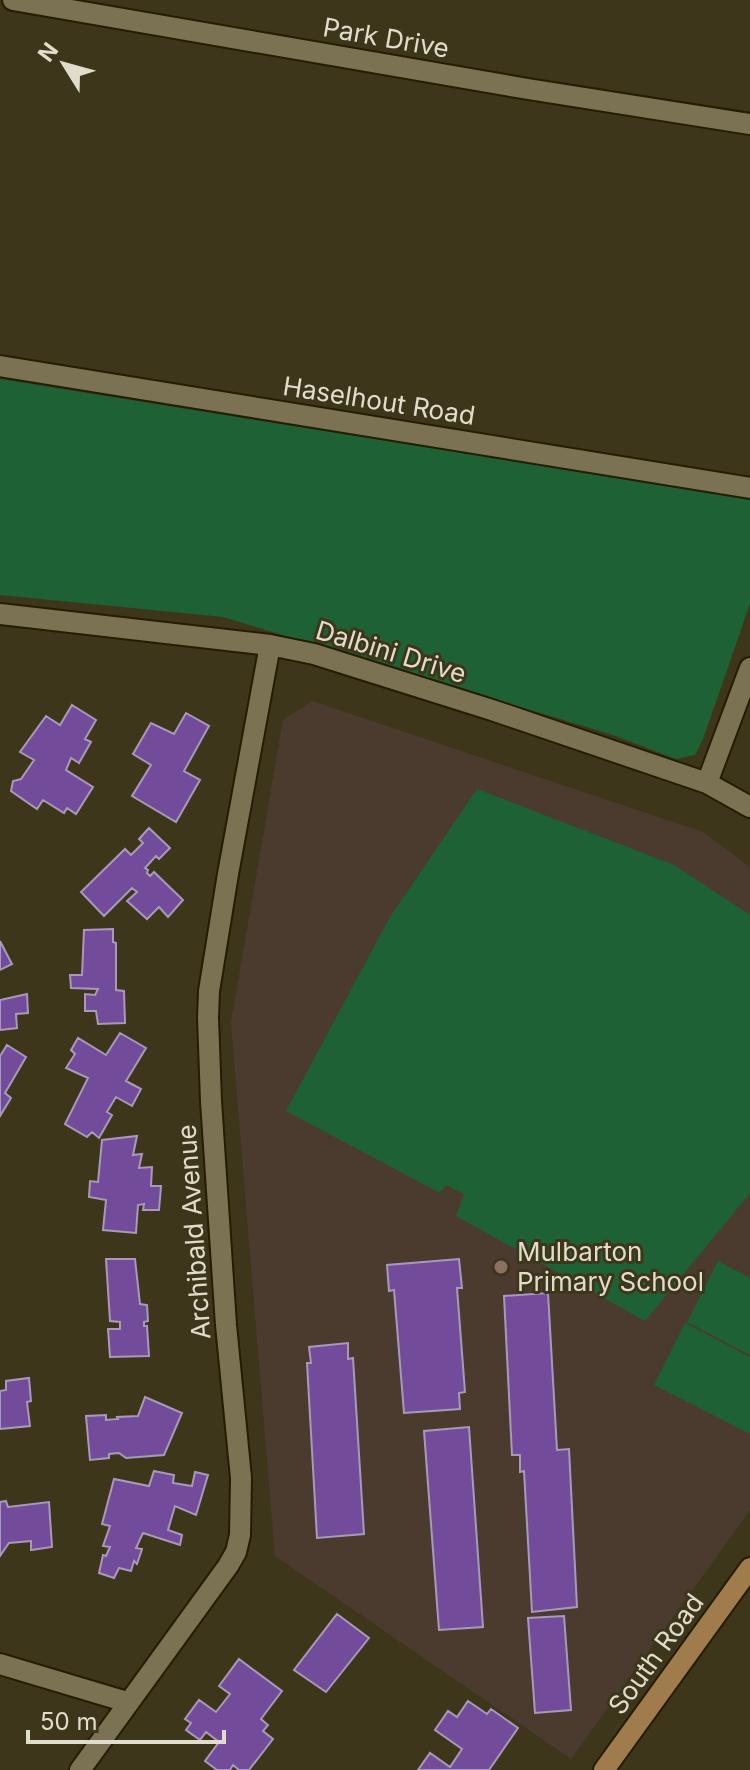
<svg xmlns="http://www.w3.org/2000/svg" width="750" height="1770" font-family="Inter,sans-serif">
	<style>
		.education { fill: #4b3b2f }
		.green { fill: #1d6135 }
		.building { fill: #724c9b; stroke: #a79ab9; stroke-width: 2 }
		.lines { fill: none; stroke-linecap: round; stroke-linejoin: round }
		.street-casing { stroke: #251d02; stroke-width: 24 }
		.secondary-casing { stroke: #251d02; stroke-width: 24 }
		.street { stroke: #7b7254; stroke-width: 20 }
		.secondary { stroke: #a07b4b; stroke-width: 20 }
		.education-dot { fill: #8d6e63; stroke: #3e361a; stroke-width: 3 }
		.labels { text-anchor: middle; stroke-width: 6; stroke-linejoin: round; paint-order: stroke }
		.street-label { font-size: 26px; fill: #e1ddcc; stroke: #3e361a }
		.poi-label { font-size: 26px; fill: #e1ddcc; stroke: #3e361a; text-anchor: start }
	</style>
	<rect width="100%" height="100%" fill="#3e361a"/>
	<path class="education" d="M312,701L703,832L750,867V1510L571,1759L275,1556L231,1023L283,720Z"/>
	<path class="green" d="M0,379L750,499V604L703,739L695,755L676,759L613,735L223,617L0,595Z
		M477,789L674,865L750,915V1193L645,1321L456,1216L464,1194L446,1185L440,1193L286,1111L390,917Z
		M718,1261L750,1278V1355L687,1322Z
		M685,1323L750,1357V1434L654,1385Z"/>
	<path class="building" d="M72,705L96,720L85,739L91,742L79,763L71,758L66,770L93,787L76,814L67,808L64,813L43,800L37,809L11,791L13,781L21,779L34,760L20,752L46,716L60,725Z
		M186,713L209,726L184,771L200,780L176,822L132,796L151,765L133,754L151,723L174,734Z
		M149,828L170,848L159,859L156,856L145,868L148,870L147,873L150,876L154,872L183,900L168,917L159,907L147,919L127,901L137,892L132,888L104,916L81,892L125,849L131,855L143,843L139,839Z
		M113,929V942L116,943V990L124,991L125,1023L98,1024L96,1011H85V994L95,995L98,989L71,988L70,975H82L84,930Z
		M0,941L12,964L0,970Z
		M27,994L28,1013L16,1014L17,1028L0,1030V1000Z
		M120,1033L146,1048L126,1081L141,1089L132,1106L116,1097L107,1112L112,1115L99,1138L92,1132L87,1137L65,1124L88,1078L66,1068L75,1054L71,1050L78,1038L106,1055Z
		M7,1045L26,1057L5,1093L11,1098L0,1116V1056Z
		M137,1136L133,1155L142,1154L139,1168L152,1167L151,1186H161L159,1210H143L144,1204L138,1205L136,1233L103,1230L106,1200L89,1197L90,1181L98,1182L102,1140Z
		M106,1259H135L140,1304L147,1305L148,1321L144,1322V1326H147L149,1356L110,1357L108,1329H120V1322L110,1321Z
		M459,1259L462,1288H457L465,1392L459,1393L460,1409L404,1413L394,1290L389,1291L387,1265Z
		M548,1293L557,1450L569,1449L577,1607L532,1612L524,1471L520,1472V1455H512L504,1296Z
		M348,1343V1359L353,1358L364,1534L317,1538L307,1363H311L309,1347Z
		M29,1378L31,1401L27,1402L30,1426L0,1429V1391L6,1390V1381Z
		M145,1397L182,1413L164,1455L126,1458L119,1453L109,1454V1458L90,1460L86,1416L106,1415V1420L118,1419L117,1417L138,1416Z
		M469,1427L483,1627L439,1630L424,1431Z
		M154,1471L174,1475L173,1483L192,1486L195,1472L208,1475L196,1515L175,1506L168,1530L182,1535L180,1545L143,1533L136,1548L142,1549L137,1564L134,1561L131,1571L119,1568L114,1578L99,1573L103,1555L106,1556L110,1547L103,1546L110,1526L102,1524L114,1479L149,1486Z
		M6,1501L8,1507L49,1502L52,1547L31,1550V1541L9,1543L0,1556V1502Z
		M337,1614L369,1638L326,1692L294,1670Z
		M564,1616L571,1710L535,1713L528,1618Z
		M239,1659L282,1691L261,1719L268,1725L263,1731L273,1739L249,1770H239L233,1765L230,1770H217L205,1761L219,1742L206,1732L200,1740L186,1730L191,1723L185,1719L199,1700L216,1712L230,1694L219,1686Z
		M468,1701L487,1714L491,1709L518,1728L489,1770H418L430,1753L450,1767L462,1749L435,1730L448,1711L457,1717Z"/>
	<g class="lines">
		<g class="street-casing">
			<path id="street" d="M13,0L528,89L750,124
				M0,366L750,488
				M0,614L270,645L314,654L492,710L707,783L750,807
				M707,783L750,668
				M0,1664L127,1702
				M80,1770L228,1566L236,1552L240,1535L241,1478L226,1325L211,1101L208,1018L209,991L228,874L270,645"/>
		</g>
		<g class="secondary-casing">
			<path id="secondary" d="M604,1770L750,1568"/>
		</g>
		<use href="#street" class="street"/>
		<use href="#secondary" class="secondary"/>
	</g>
	<circle class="education-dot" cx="501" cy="1267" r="8"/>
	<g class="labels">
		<g class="street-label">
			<text transform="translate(386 38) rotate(10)" y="9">Park Drive</text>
			<text transform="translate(379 401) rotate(9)" y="9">Haselhout Road</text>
			<text transform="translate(391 652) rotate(17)" y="9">Dalbini Drive</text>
			<text transform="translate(194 1232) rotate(-94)" y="9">Archibald Avenue</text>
			<text transform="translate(656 1654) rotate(-54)" y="9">South Road</text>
		</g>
		<g class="poi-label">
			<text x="517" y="1261">Mulbarton<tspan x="517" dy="30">Primary School</tspan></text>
		</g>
	</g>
	<g transform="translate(64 64) rotate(307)" stroke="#3e361a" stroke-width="6" paint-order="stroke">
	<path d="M0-6L14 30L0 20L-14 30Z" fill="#e1ddcc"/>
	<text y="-12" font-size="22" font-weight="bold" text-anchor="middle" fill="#e1ddcc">N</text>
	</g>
	<path d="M28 1730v12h196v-12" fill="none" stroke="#e1ddcc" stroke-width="4"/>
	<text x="40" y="1730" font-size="24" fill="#e1ddcc" stroke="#3e361a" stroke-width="6" paint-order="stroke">50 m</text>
</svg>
